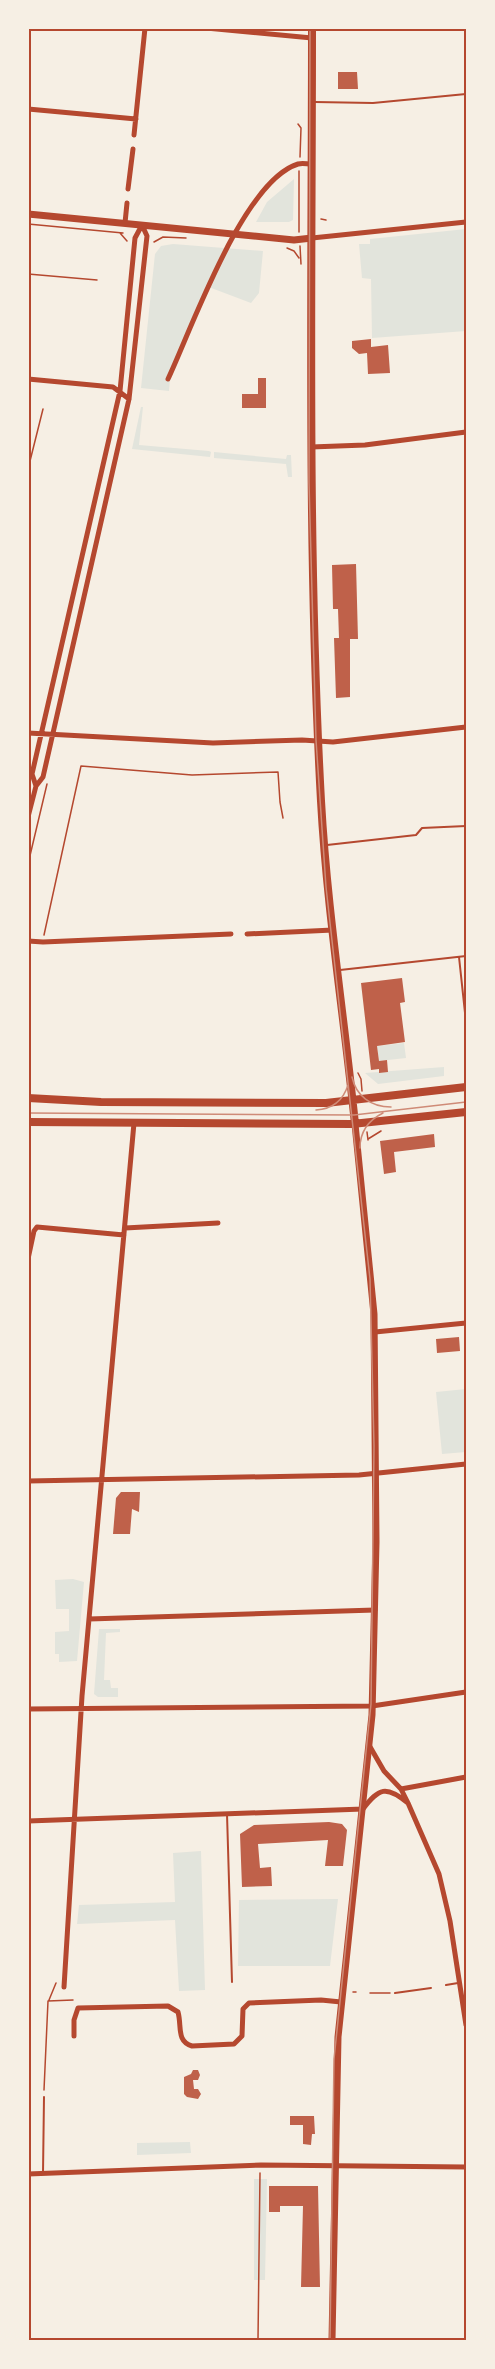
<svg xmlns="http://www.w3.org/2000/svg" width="495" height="2369" font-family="Mulish,sans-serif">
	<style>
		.green { fill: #e2e4dc }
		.building { fill: #bf614a }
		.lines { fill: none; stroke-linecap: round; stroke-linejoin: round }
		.path { stroke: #b5482f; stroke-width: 1.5 }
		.service { stroke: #b5482f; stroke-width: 2 }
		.minor { stroke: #b5482f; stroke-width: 5 }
		.tertiary { stroke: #b5482f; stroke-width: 7 }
		.secondary { stroke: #b5482f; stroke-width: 8 }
		.tram { stroke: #cf8b77; stroke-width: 1.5 }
		.neatline { fill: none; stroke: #b5482f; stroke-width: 2 }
	</style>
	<rect width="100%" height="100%" fill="#f6efe4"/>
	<path class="green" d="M294,179L293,220L289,222H256L267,202Z
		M466,229V331L372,338L371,279L362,278L359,244H370V239Z
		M173,244L263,251L259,293L251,303L206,286L171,368L169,391L141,388L155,254L161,246Z
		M141,407H143L139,445L209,451L211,452L210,457L132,449Z
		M214,452L286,459L287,455H291L292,477H288L286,464L214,458Z
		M404,1043L406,1058L379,1061L377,1046Z
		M444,1067V1076L378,1084L365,1073Z
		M466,1389V1452L442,1454L436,1392Z
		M73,1579L84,1582L77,1661L59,1662V1654H55V1632L69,1631V1609H56L55,1580Z
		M99,1629H120V1632L106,1633L104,1680H110L111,1688H118V1697H98L94,1694Z
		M201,1851L205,1990L179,1991L175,1920L77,1924L79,1905L175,1902L173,1853Z
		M338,1899L330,1966H238L239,1900Z
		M190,2142L191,2153L137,2155V2143Z
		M254,2179H267L265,2280H254Z"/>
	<path class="building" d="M338,72H357L358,89H338Z
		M371,339V347L388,345L390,373L368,374L367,353L359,354L352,348V341Z
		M258,378H266V408H242V394H258Z
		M356,564L358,639H350V697L336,698L334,638H339L338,609H333L332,565Z
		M402,978L405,1002L400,1003L405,1042L377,1046L379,1061L387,1060L388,1072L379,1073V1069L371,1070L361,983Z
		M434,1134L435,1147L394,1152L396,1172L384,1174L380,1141Z
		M459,1337L460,1351L437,1353L436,1339Z
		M121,1492H140L139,1512L132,1509L130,1534H113L116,1498Z
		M329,1822L342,1824L347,1830L343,1866H325L328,1840L258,1844L260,1868L271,1867L272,1886L242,1887L240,1834L254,1825Z
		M193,2070H198L200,2075L198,2080H193L194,2089H198L201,2094L198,2099L187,2097L184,2094V2077L191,2074Z
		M290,2116H314L315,2134H312L311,2145L303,2144V2125H290Z
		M269,2186H318L320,2287H301L303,2206H280V2212H269Z"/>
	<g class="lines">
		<path class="path" d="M298,124L301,128L300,157
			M299,171V232
			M321,219L326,220
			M28,224L123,233
			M120,233L127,241
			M154,242L163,237L186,238
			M300,246L301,264
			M287,248L294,251L299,258
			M28,274L97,280
			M28,469L43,409
			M28,864L47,784
			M44,935L81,766L192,775L278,772L280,802L283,818
			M358,1073L361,1079L362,1091
			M367,1132L368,1140
			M368,1139L381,1131
			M353,1992H356
			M370,1993H390
			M49,2000L56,1983
			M44,2090L48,2001L73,2000
			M258,2340L260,2173"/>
		<path class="service" d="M315,102L373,103L466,94
			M327,845L416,835L422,828L466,826
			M459,957L466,1022
			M340,970L466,956
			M227,1814L232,1982
			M446,1985L458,1983
			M395,1993L431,1988
			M43,2173L44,2097"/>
		<path class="minor" d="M206,28L312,38
			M28,109L136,119
			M134,135L145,28
			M128,189L133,149
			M125,223L127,203
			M312,238L466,222
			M28,379L113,387L129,399
			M168,379C192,328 243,181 298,164C302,163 307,164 312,164
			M311,447L365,445L466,432
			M28,733L213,743L302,740L333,742L466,727
			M36,786L32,774L120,391L135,238L142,225
			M28,817L36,786L43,777L129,399L147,236L142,225
			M247,934L333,930
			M28,941L43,942L231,934
			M125,1228L218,1223
			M28,1259L34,1231L37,1227L124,1235
			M375,1332L466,1323
			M28,1481L359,1475L466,1464
			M89,1619L375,1610
			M28,1709L372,1706L466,1692
			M369,1745L384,1771L401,1789L408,1803L439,1874L450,1921L466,2025
			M401,1789L466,1777
			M28,1821L363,1809C379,1788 386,1785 408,1803
			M64,1987L82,1696L134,1123
			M74,2036V2020L78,2008L168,2006L178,2012C182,2026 176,2041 192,2046L234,2044L242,2036L243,2009L249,2003L321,2000L341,2002
			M28,2174L261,2165L466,2167"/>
		<path class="tertiary" d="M28,214L294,240L312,238
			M332,2340L338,2037L372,1715L376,1542L374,1314L355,1124"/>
		<path class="secondary" d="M312,28C312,286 307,544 321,801C327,909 344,1016 355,1124
			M28,1098L101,1102L326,1103L466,1087
			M28,1122L352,1124L466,1112"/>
		<path class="tram" d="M310,28L309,482L316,740L326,887L370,1279L374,1446L371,1704L334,2059L330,2340
			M352,1077C356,1096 371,1107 391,1107
			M316,1110C333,1109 343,1101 348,1085
			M28,1113L354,1115L466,1102
			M360,1148C360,1132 369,1120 383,1113"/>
	</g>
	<rect width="495" height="2369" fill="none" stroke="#f6efe4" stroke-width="60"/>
	<rect x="30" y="30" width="435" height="2309" class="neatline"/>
</svg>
